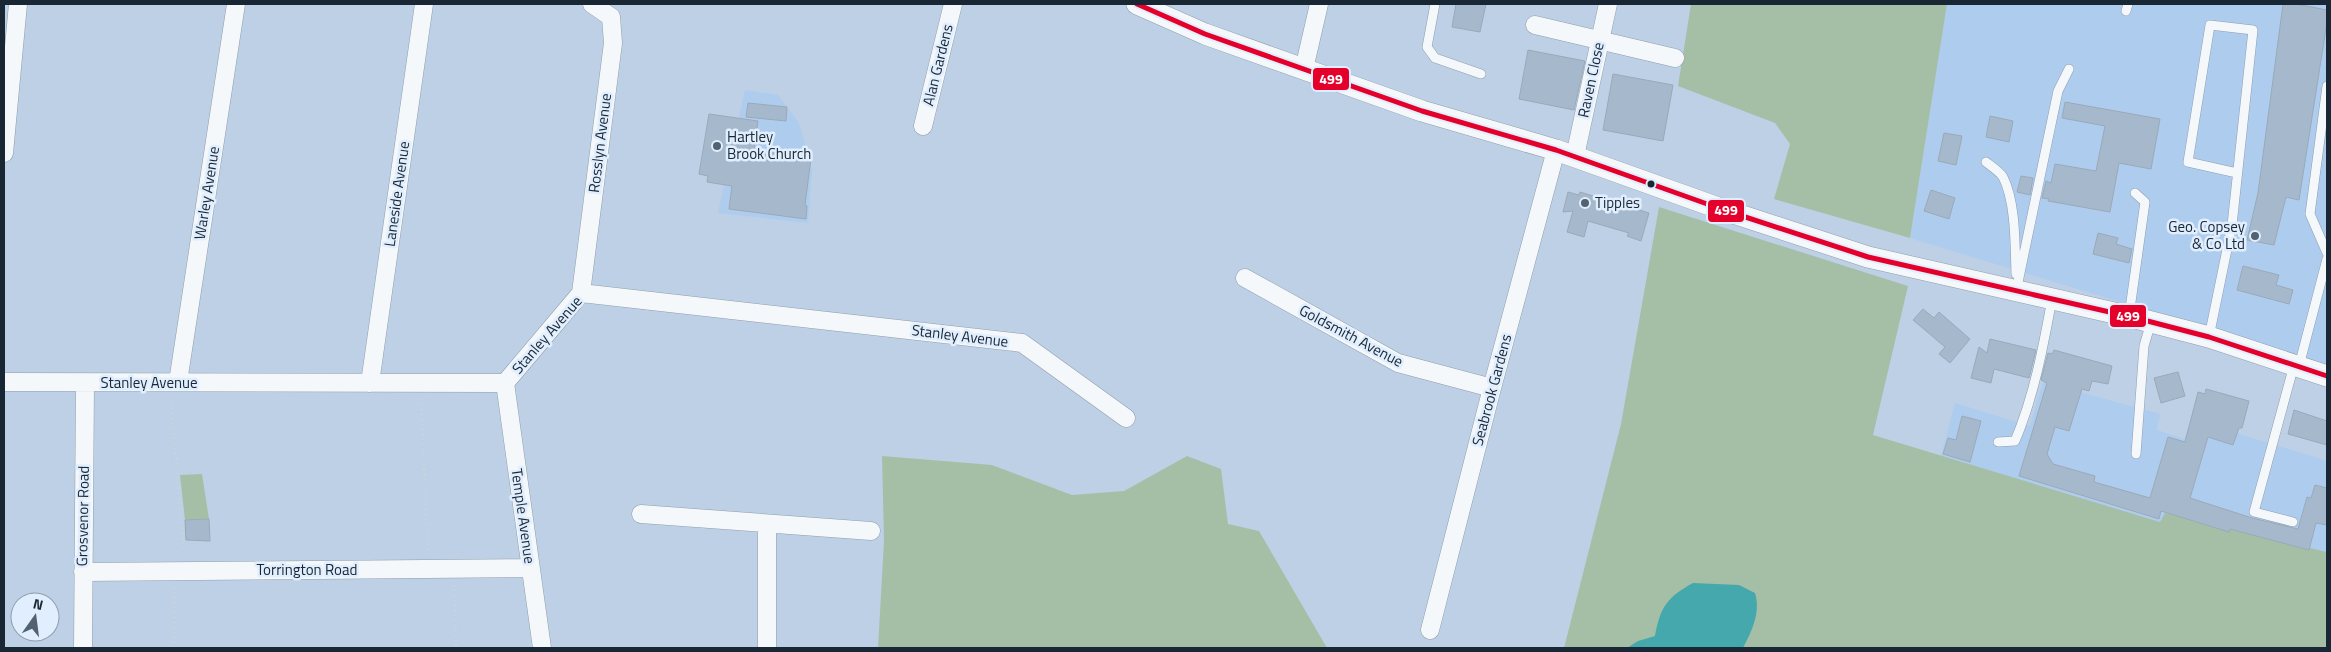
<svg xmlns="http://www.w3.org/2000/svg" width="2331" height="652" font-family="'Titillium Web',sans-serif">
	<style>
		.built { fill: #aeccee }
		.green { fill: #a5bfa7 }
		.water { fill: #44a8ac }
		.building { fill: #a6b9cc; stroke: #9aa9b9 }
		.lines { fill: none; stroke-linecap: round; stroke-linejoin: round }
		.service-casing { stroke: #8f9dad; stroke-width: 10 }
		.minor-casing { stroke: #8f9dad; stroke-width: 19 }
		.tertiary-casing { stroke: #8f9dad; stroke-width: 22 }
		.path { stroke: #ccd3da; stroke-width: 3; stroke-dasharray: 1 4; stroke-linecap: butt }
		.service { stroke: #f5f8fb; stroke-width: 9 }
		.minor { stroke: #f5f8fb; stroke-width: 18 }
		.tertiary { stroke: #f5f8fb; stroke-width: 21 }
		.bus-1-casing { stroke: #e0eefe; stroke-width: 9 }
		.bus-1 { stroke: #e4002b; stroke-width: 5 }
		.poi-dot { fill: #536273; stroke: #e0eefe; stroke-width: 2 }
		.bus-dot { fill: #192735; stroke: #e0eefe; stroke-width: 2 }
		.labels { text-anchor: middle; stroke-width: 5; stroke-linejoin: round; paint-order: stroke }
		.street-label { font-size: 15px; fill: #192735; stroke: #e0eefe }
		.poi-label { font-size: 15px; fill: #192735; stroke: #e0eefe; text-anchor: start }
		.line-badge { stroke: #e0eefe; stroke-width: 2 }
		.badge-label { font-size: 14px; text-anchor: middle; font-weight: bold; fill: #fff }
	</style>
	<rect width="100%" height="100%" fill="#bed0e5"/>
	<path class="built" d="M1947,4H2327V365L1910,238Z
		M745,90L778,95L799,123L812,169L808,223L718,213Z
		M2043,382L2160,414L2157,430L2184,439L2191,419L2327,461V552L2165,513L2160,522L1941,456L1955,403L2030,426Z"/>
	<path class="green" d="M1691,4H1947L1910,238L1774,199L1790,144L1775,123L1678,86Z
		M1659,207L1908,286L1873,435L2160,522L2165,513L2327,552V648H1564L1621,424Z
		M882,456L992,465L1072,495L1124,491L1187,456L1221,469L1228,524L1259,531L1327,648H878L884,541Z
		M202,474L209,519L185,520L180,475Z"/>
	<path class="water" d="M1693,583L1739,585L1755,593C1761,612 1752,631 1743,648H1627L1638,641L1655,636C1660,608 1667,597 1693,583Z"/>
	<path class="building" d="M1456,4H1486L1480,32L1452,27Z
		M2283,4H2296L2327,10V22L2299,200L2286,197L2274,245L2247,240L2258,193Z
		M1528,50L1585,61L1574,110L1519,99Z
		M1613,74L1673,85L1663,141L1603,130Z
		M2065,102L2160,119L2151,169L2119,163L2110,212L2048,201L2049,199L2042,198L2046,181L2051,183L2055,164L2096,171L2105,126L2062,118Z
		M748,103L787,107L786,121L746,117Z
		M709,114L758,121L754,150L811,158L805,205L807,206L806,219L729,209L732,186L707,182L708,176L699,174Z
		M1990,116L2013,121L2009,142L1986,137Z
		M1944,133L1962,136L1956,165L1938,161Z
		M2021,176L2033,178L2030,195L2017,192Z
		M1931,190L1955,198L1949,219L1924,211Z
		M1568,192L1579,195L1580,192L1649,213L1641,241L1627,236L1629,233L1588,221L1584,237L1567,232L1573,211L1563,212Z
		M2098,233L2118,238L2116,244L2132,249L2129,263L2093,254Z
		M2243,266L2279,275L2276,285L2293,290L2289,304L2237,290Z
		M1923,309L1934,318L1939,312L1970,339L1950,363L1939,354L1945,347L1913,320Z
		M1990,339L2036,350L2029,378L1994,369L1991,383L1971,378L1979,347L1987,353Z
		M2054,350L2112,366L2108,384L2092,381L2089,391L2082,389L2069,431L2055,427L2047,454L2053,464L2095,476L2094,482L2150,498L2168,437L2185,442L2198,392L2205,394L2206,389L2249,401L2242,428H2239L2233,445L2208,437L2190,498L2252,518L2298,529L2307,497L2311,498L2315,485L2327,488V525L2316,523L2309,550L2230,529L2229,532L2161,511L2159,519L2019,476L2047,383L2041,380L2048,353L2052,354Z
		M2178,372L2185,396L2161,403L2154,378Z
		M2294,410L2327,421V445L2288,434Z
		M1962,416L1981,421L1970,462L1943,454L1948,438L1956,440Z
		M209,519L210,541L186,540L185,520Z"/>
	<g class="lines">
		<g class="service-casing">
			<path id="service" d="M1435,4L1427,47L1435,58L1481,74
				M2126,11L2128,4
				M2327,86L2310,214L2327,253
				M1986,162C1991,166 2000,172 2003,177C2016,202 2015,247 2016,274
				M2016,292L2058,91L2069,69
				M2129,316L2145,202L2135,193
				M2209,337L2232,225L2253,30L2210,25L2188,162L2237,173
				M2299,366L2327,259
				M1998,442L2015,441C2034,396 2043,348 2052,299
				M2136,454L2144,346L2151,322
				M2293,522L2254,512L2294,365"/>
		</g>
		<g class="minor-casing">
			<path id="minor" d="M1535,25L1675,58
				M1304,69L1319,4
				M923,126L953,4
				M4,153L18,4
				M1575,156L1608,4
				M1245,278L1398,363L1492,388
				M581,293L613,43L611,17L592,4
				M4,382L505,383L581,293L1022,343L1126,418
				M178,382L236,4
				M370,383L424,4
				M505,383L542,648
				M641,514L871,531
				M83,572L530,568
				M1430,630L1492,388L1556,150
				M83,648L85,383
				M767,648V524"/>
		</g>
		<g class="tertiary-casing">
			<path id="tertiary" d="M1137,4L1205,34L1422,111L1556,150L1724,210L1868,257L2136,318L2209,337L2327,376"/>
		</g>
		<path class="path" d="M171,398L184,554
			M421,399L428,553
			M454,585L456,648
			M174,587V648"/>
		<use href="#service" class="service"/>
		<use href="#minor" class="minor"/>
		<use href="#tertiary" class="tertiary"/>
		<g class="bus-1-casing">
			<path id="bus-1" d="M1137,4L1205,34L1422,111L1556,150L1724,210L1868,257L2136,318L2209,337L2327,376"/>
		</g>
		<use href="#bus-1" class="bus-1"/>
	</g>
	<g class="poi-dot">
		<circle cx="717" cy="146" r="5"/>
		<circle cx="1585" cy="203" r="5"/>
		<circle cx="2255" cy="236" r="5"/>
	</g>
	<circle class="bus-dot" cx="1651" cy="184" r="4.5"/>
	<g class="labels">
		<g class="street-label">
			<text transform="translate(938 65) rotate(-76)" y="5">Alan Gardens</text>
			<text transform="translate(1591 80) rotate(-78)" y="5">Raven Close</text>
			<text transform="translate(600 143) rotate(-83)" y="5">Rosslyn Avenue</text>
			<text transform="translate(207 193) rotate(-81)" y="5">Warley Avenue</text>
			<text transform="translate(397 194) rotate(-82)" y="5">Laneside Avenue</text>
			<text transform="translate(547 335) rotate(-49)" y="5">Stanley Avenue</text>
			<text transform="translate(960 336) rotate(7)" y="5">Stanley Avenue</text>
			<text transform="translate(1351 336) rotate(28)" y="5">Goldsmith Avenue</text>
			<text x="149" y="388">Stanley Avenue</text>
			<text transform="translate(1492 390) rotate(-75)" y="5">Seabrook Gardens</text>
			<text transform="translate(83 516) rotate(-89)" y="5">Grosvenor Road</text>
			<text transform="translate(523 516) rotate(82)" y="5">Temple Avenue</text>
			<text x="307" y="575">Torrington Road</text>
		</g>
		<g class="poi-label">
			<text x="727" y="142">Hartley<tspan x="727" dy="17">Brook Church</tspan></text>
			<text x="1595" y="208">Tipples</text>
			<text x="2245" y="232" text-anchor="end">Geo. Copsey<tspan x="2245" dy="17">&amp; Co Ltd</tspan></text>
		</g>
	</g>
	<g class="line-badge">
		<rect x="1312" y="67" width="38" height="24" rx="5" fill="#e4002b"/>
		<rect x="1707" y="199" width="38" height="24" rx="5" fill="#e4002b"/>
		<rect x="2109" y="304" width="38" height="24" rx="5" fill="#e4002b"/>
	</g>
	<g class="badge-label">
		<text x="1331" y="84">499</text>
		<text x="1726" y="215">499</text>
		<text x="2128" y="321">499</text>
	</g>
	<rect width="2331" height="652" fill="none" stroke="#192735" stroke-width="10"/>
	<g transform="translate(35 617) rotate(14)"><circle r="24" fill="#e0eefe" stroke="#909eae"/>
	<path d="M0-4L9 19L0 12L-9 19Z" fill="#536273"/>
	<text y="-8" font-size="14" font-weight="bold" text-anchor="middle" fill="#192735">N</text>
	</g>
</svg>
